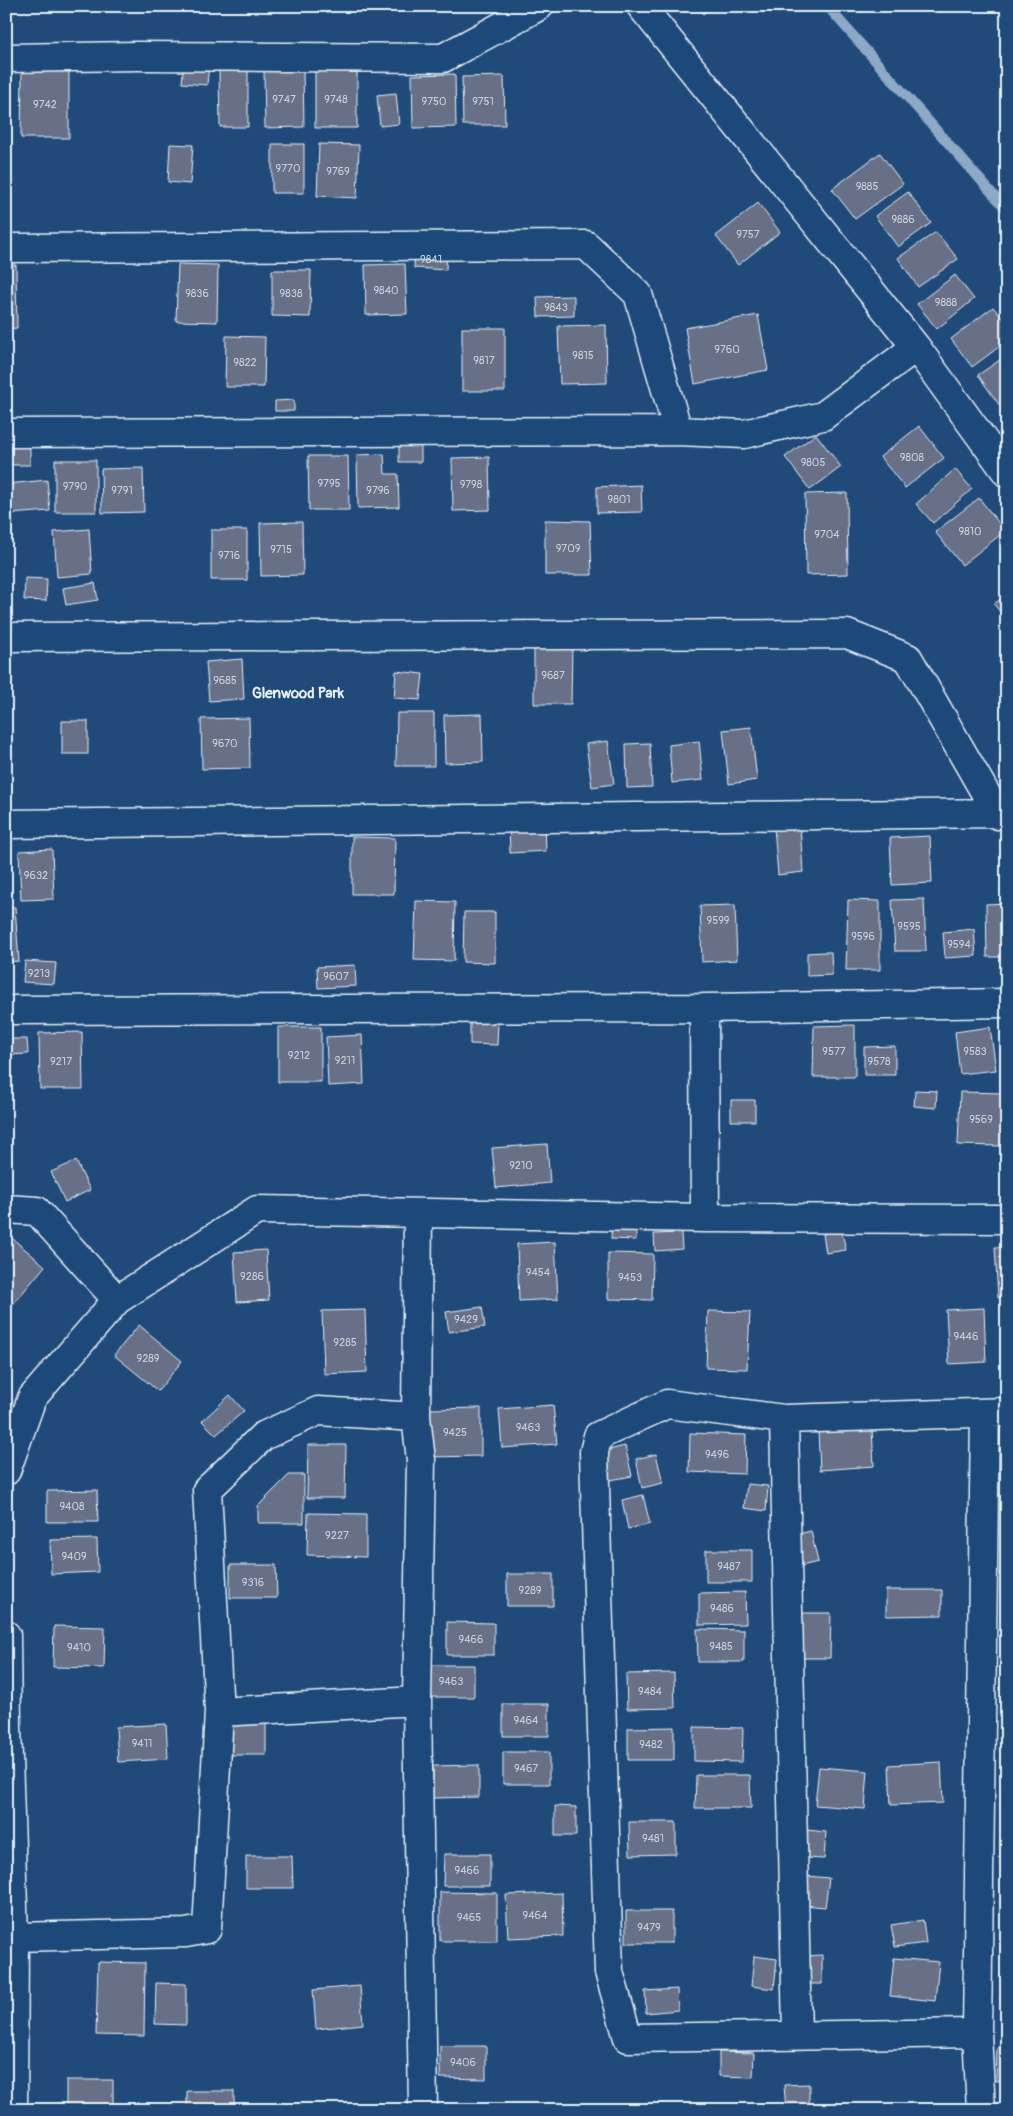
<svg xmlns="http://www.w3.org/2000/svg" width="1013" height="2116" font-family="Pangolin,sans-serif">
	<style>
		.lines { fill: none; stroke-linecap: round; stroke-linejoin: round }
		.stream { stroke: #8da9c6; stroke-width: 10 }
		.building { fill: #677088; stroke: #e8f1f8 }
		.street-casing { stroke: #e8f1f8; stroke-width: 31 }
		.street { stroke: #1f4a7a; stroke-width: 28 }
		.labels { text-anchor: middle; stroke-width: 4.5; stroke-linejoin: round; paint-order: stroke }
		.number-label { font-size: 11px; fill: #c8d1dc }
		.neighbourhood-label { font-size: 15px; font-weight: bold; fill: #e8f1f8; stroke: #1f4a7a }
	</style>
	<rect width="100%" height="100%" fill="#1f4a7a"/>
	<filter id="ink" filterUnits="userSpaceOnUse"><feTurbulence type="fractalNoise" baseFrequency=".02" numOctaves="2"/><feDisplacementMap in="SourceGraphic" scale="10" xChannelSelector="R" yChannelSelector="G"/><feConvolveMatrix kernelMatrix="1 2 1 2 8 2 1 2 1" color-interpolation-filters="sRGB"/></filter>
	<g filter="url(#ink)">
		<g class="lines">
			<path class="stream" d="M827,6L1007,210"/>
		</g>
		<path class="building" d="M697,6H714L703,14Z
			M184,61L209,63L207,85L182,83Z
			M303,69L304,127L265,128L264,70Z
			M22,71H69V138H21Z
			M219,71H248V127H220Z
			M315,71H357V128H315Z
			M455,74L456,127L413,128L412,75Z
			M504,76L505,125H463L462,77Z
			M396,93L399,124L380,126L377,95Z
			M170,144L193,145L190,184L168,182Z
			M272,144H304V193H272Z
			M319,144L359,145L357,198L317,196Z
			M880,153L903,184L855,219L832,189Z
			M908,192L931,223L898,247L875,216Z
			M758,203L780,232L738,265L716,236Z
			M936,232L958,259L918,287L898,258Z
			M415,247L447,249L446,270L414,268Z
			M178,264L218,265L217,322L176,321Z
			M405,264L407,314L366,315L365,265Z
			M6,265H16L17,328L6,329Z
			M272,270H311L310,317L272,316Z
			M955,275L974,299L937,329L917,304Z
			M574,296V316L538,317L537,297Z
			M993,307L1007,324V341L972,367L951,339Z
			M758,315L768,370L695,384L685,328Z
			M606,325L607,383L560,384L558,326Z
			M462,328H505V391H462Z
			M226,336L265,337L264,387H225Z
			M1007,355V401L1000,406L978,375Z
			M294,400V411H275V401Z
			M919,426L944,458L905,488L880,457Z
			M816,434L841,467L810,490L785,457Z
			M6,442H30V465H6Z
			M421,442V462H399V443Z
			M384,454L385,474H398L399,507L358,508L357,455Z
			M308,456H348L349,510H309Z
			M489,457L490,510L453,511L452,458Z
			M55,460H96V512H55Z
			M143,468L144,512L102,513L101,469Z
			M955,469L972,489L933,523L916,504Z
			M47,480L50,511L10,514L7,484Z
			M641,485L642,512L597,513V487Z
			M847,493L848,574L806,575L805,494Z
			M979,498L1005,531L962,565L935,532Z
			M545,520L590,521L592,575H545Z
			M302,522L303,575L261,576L260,523Z
			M89,529L92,574L57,577L54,532Z
			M211,530H247V580H211Z
			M25,578L47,579L46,601L24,600Z
			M95,583L98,600L66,605L63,588Z
			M1007,594V621L994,604Z
			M534,646L572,647L571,704H534Z
			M242,659L244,699L209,701L206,662Z
			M396,671L423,674L420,700L394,698Z
			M397,713H434V766H396Z
			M482,714L483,762L445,763L444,715Z
			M249,718L250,768L202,769L201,719Z
			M62,721H88V754H62Z
			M751,727L757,780L729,784L723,730Z
			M608,741L614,784L592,787L586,744Z
			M699,741L703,780L672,783L669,745Z
			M650,743L652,787L627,788L626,744Z
			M545,824L546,851L510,853L509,825Z
			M800,825L803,872L778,875L774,827Z
			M930,836L932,883L892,885L890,838Z
			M352,837L395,838L394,894H352Z
			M52,849L54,899L21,900L19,851Z
			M924,899L926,951H895L892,900Z
			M848,900L880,901V970H846Z
			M416,901L455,902L454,961L414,960Z
			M1007,903V957H987L986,904Z
			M735,905L737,960L702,962L700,906Z
			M6,907H15L19,961L6,962Z
			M464,912H495V963L463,962Z
			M974,929L976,956L945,958L943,932Z
			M824,952H831L832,975L807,976V953Z
			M25,961L56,963L54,984L23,982Z
			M355,965L356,986L318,988L317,967Z
			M470,1022H498L497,1045L470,1044Z
			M855,1025V1077H813L814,1026Z
			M278,1027H321V1082H278Z
			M990,1027L996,1070L960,1074L955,1032Z
			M82,1032L83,1089H40L39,1033Z
			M362,1035L364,1084L328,1086L326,1037Z
			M6,1039H27L28,1054L6,1055Z
			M895,1046V1075H864V1047Z
			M915,1090L937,1091L936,1108L914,1106Z
			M960,1092L1003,1093L1001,1146L958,1145Z
			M731,1100H755V1121H731Z
			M547,1144L550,1183L496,1188L492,1148Z
			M76,1161L90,1190L65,1202L51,1172Z
			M612,1220L636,1221V1240L611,1239Z
			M842,1232L846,1250L826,1253L823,1234Z
			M6,1233L45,1266L9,1309L6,1306Z
			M681,1233L682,1249L655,1251L654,1234Z
			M555,1242L558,1299L519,1301L517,1244Z
			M995,1247H1007V1298H998Z
			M266,1250L269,1300L237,1302L234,1252Z
			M608,1253L653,1254L652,1300L608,1299Z
			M482,1307L485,1327L449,1332L446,1312Z
			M984,1308L986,1362L949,1364L946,1310Z
			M365,1310L367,1372L324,1374L322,1311Z
			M708,1311L750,1312L747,1369L706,1368Z
			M139,1325L182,1361L158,1391L114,1355Z
			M230,1395L244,1411L216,1435L202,1421Z
			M553,1405L557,1444L502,1448L499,1409Z
			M481,1408V1456L429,1457L428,1409Z
			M872,1429L874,1466L820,1470L818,1432Z
			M690,1433L746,1435L745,1474L689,1472Z
			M308,1445H346L345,1498H307Z
			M625,1446L632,1476L610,1480L604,1451Z
			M656,1454L663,1483L642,1488L636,1459Z
			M289,1475H304V1523H258V1506Z
			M747,1484L768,1486L766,1511L744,1508Z
			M97,1490L98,1522H47V1491Z
			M643,1495L650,1524L628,1529L622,1500Z
			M308,1513L366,1514V1557L307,1555Z
			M811,1531L818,1562L797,1567L790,1536Z
			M97,1539L98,1572L51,1574L50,1540Z
			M706,1550H752V1582H706Z
			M230,1565H276L277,1598H230Z
			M507,1574H553V1606H507Z
			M886,1590H942V1615L886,1616Z
			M745,1592L746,1624L699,1625V1593Z
			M802,1613H831L830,1658H801Z
			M447,1622L494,1623V1655H447Z
			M54,1626L105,1627L104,1668L53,1667Z
			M697,1629L744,1630V1662H698Z
			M427,1665H474V1697H428Z
			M674,1673L675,1708L627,1709L626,1674Z
			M1007,1673V1708H1005Z
			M503,1704H549V1736H503Z
			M219,1722L266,1723V1755H220Z
			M166,1724L168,1759L118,1762L116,1727Z
			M674,1727V1760H628V1728Z
			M694,1727L743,1728L742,1762L694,1761Z
			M503,1752H549V1784H503Z
			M941,1762L943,1803L891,1805L889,1765Z
			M479,1765V1797L433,1798V1766Z
			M819,1767L868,1771L865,1809L815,1805Z
			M1002,1771H1007V1806H1001Z
			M696,1775H750L751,1808H695Z
			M555,1806L576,1807V1836H555Z
			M629,1822H676V1854L630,1855Z
			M806,1830L826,1832L824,1859L804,1858Z
			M444,1854H490V1886H443Z
			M246,1856H292L293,1888H246Z
			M807,1876L829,1878L825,1907L804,1905Z
			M440,1892L497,1893V1941H440Z
			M562,1893L563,1936L508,1938L506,1895Z
			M626,1911H672V1943H626Z
			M923,1920L926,1943L895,1947L891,1925Z
			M822,1955V1984H804V1956Z
			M754,1956L777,1959L774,1989L751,1986Z
			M894,1958L939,1962L935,2001L890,1996Z
			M98,1962L145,1963L144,2036L96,2035Z
			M156,1983L186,1984V2025L155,2024Z
			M360,1986L363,2024L316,2029L313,1990Z
			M677,1989L678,2010L646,2013L645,1991Z
			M440,2046H486V2079L440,2078Z
			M997,2048H1007V2081H996Z
			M719,2052L754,2053L753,2077L719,2076Z
			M66,2080H113V2110H66Z
			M809,2084V2110H786L784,2085Z
			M187,2091H234V2110H187Z"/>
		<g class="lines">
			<g class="street-casing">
				<path id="street" d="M641,6L916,347L1007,473
					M6,58L137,56L443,58L539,6
					M6,248L586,245L638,294L678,431
					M6,433L678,431L744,434L823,416L916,347
					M6,637L847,634L908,658L998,815
					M6,824L1007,813
					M704,1008L705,1218
					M6,1010L704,1008L1007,1003
					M6,1209L37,1211L117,1300
					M418,1213L416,1417L421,1460L417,1701L423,2110
					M784,1419L797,2035
					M6,1471L32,1398L117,1300L257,1210L705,1218L1007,1219
					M6,1635L7,1726L14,1937L13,2110
					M219,1712L417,1701
					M14,1937L186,1933L207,1929L219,1712L207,1490L263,1436L318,1411L416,1417
					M977,2033L628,2038L609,1972L594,1452L598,1436L667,1404L784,1419L1007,1412
					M981,2110L977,2033L985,1413"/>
			</g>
			<use href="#street" class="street"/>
		</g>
	</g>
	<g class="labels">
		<g class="number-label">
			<text x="284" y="103">9747</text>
			<text x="336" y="103">9748</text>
			<text x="434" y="105">9750</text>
			<text x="483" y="105">9751</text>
			<text x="45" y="108">9742</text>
			<text x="288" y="172">9770</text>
			<text x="338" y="175">9769</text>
			<text x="867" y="190">9885</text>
			<text x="903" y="223">9886</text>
			<text x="748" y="238">9757</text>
			<text x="431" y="263">9841</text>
			<text x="386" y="294">9840</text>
			<text x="197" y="297">9836</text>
			<text x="291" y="297">9838</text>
			<text x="946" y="306">9888</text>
			<text x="556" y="311">9843</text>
			<text x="727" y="353">9760</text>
			<text x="583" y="359">9815</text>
			<text x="484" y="364">9817</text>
			<text x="245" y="366">9822</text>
			<text x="912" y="461">9808</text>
			<text x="813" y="466">9805</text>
			<text x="329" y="487">9795</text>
			<text x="471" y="488">9798</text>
			<text x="75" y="490">9790</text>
			<text x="122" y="494">9791</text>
			<text x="378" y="494">9796</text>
			<text x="619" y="503">9801</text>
			<text x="970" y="535">9810</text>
			<text x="827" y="538">9704</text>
			<text x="568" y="552">9709</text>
			<text x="281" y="553">9715</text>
			<text x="229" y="559">9716</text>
			<text x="553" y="679">9687</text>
			<text x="225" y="684">9685</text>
			<text x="225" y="747">9670</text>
			<text x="36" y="879">9632</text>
			<text x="718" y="924">9599</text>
			<text x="909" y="930">9595</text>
			<text x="863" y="940">9596</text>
			<text x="959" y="948">9594</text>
			<text x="39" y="977">9213</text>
			<text x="336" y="980">9607</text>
			<text x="834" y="1055">9577</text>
			<text x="975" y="1055">9583</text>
			<text x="299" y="1059">9212</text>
			<text x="345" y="1064">9211</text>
			<text x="61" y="1065">9217</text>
			<text x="879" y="1065">9578</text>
			<text x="981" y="1123">9569</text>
			<text x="521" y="1169">9210</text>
			<text x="538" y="1276">9454</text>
			<text x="252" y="1280">9286</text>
			<text x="630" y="1281">9453</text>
			<text x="466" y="1323">9429</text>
			<text x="966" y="1340">9446</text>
			<text x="345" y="1346">9285</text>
			<text x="148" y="1362">9289</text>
			<text x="528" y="1431">9463</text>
			<text x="455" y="1436">9425</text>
			<text x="717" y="1458">9496</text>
			<text x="72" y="1510">9408</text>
			<text x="337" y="1539">9227</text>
			<text x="74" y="1560">9409</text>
			<text x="729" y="1570">9487</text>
			<text x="253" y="1586">9316</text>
			<text x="530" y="1594">9289</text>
			<text x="722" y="1612">9486</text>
			<text x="471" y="1643">9466</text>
			<text x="721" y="1650">9485</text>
			<text x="79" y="1651">9410</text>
			<text x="451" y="1685">9463</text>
			<text x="650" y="1695">9484</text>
			<text x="526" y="1724">9464</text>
			<text x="142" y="1747">9411</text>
			<text x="651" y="1748">9482</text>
			<text x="526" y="1772">9467</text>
			<text x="653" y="1842">9481</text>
			<text x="467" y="1874">9466</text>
			<text x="535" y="1919">9464</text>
			<text x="469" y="1921">9465</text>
			<text x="649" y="1931">9479</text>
			<text x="463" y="2066">9406</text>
		</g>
		<g class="neighbourhood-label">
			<text x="298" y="698">Glenwood Park</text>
		</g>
	</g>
	<rect width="1013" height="2116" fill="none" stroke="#1f4a7a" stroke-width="25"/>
	<rect x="12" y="12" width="988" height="2091" fill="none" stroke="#e8f1f8" stroke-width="2" filter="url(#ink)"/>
</svg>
